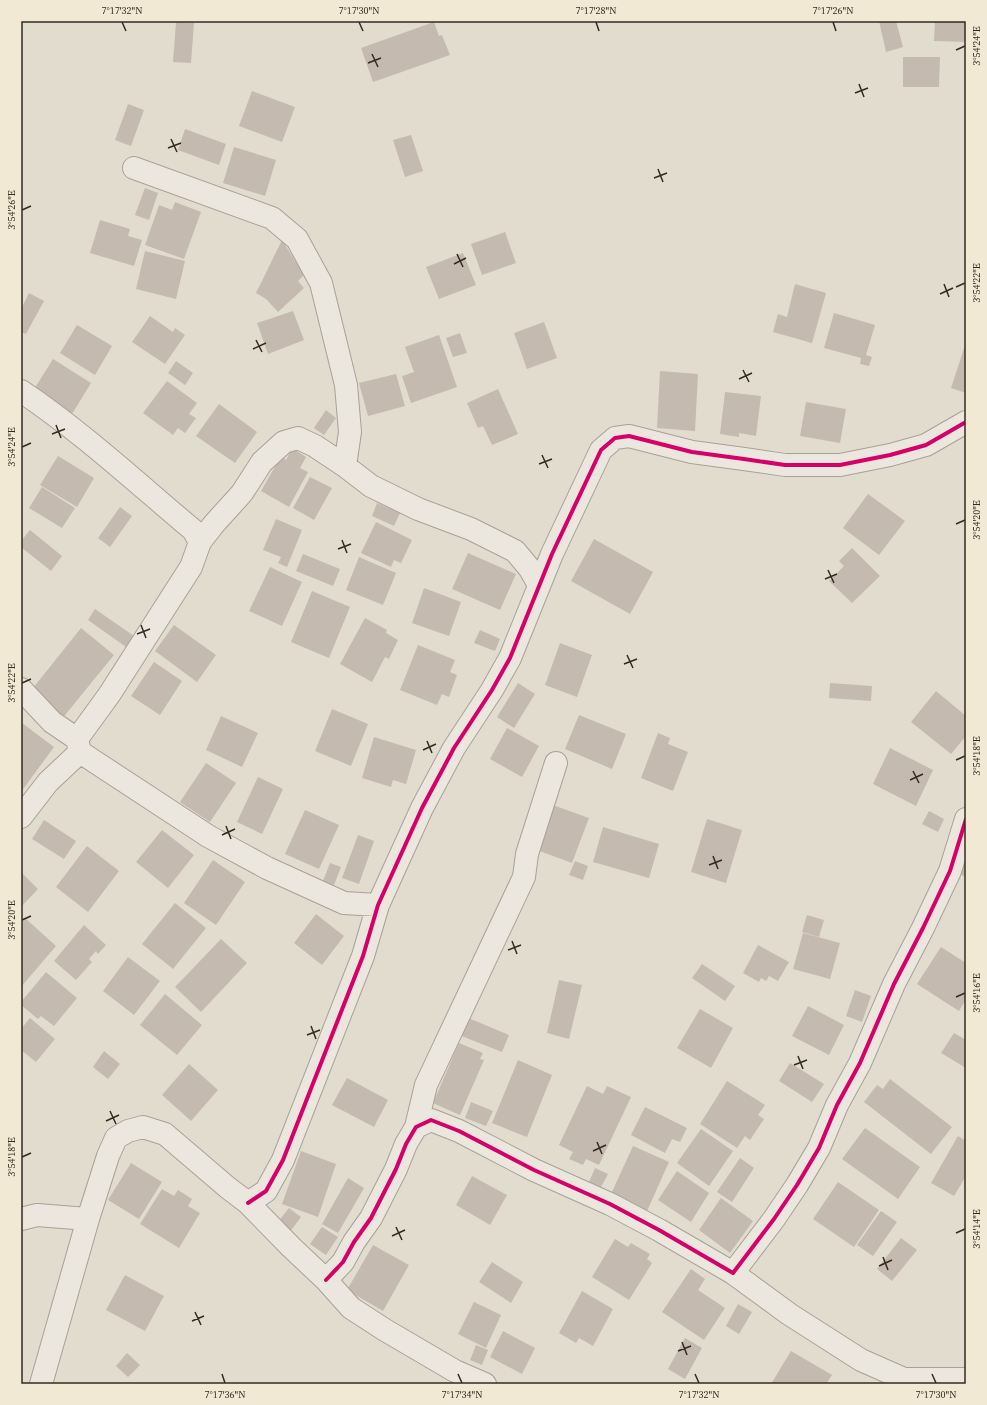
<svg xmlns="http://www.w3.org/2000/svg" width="987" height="1405" font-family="'Source Serif 4',serif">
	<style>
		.building { fill: #c5baaf }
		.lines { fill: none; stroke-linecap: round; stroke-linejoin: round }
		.minor-casing { stroke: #a7a197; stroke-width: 24 }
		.minor { stroke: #ebe7df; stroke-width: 22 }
		.cycleway-casing { stroke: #f2e9d5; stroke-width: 6 }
		.cycleway { stroke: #d6006c; stroke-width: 4 }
		.ticks { fill: none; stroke: #362a20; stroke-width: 1.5 }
		.neatline { fill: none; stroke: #362a20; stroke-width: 1.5 }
		.ticks-label { font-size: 10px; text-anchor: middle; fill: #362a20 }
	</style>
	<rect width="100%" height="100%" fill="#e2dcce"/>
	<path class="building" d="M879,21H896L903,47L886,52Z
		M935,21H966V42L934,41Z
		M176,22L194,23L191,63L173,62Z
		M434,22L439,36L442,35L450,55L373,82L361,48Z
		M903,57H940L939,87H903Z
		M252,91L295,107L282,142L239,126Z
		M128,104L144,110L131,146L115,140Z
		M185,129L226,144L219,165L178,150Z
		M411,135L423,171L405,177L393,140Z
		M234,147L276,160L265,196L223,183Z
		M145,188L158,193L149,220L135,215Z
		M175,202L201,212L184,259L145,245L159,205L172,210Z
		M100,220L130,229L128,236L142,240L134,266L90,253Z
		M505,232L516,263L482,275L471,244Z
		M282,240L304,275L298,281L304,288L278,312L266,299L256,293Z
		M145,251L185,261L176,299L136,289Z
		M463,253L476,285L439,299L426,267Z
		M795,284L826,293L812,343L773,332L778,314L787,317Z
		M29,293L44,301L26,334L21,332V309Z
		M293,311L304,340L268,354L257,323Z
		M834,313L875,325L866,355L872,357L869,366L860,364L861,358L824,348Z
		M150,316L173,332L175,328L185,335L165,364L132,342Z
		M544,322L557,358L527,369L514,333Z
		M77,325L112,346L95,375L60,353Z
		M460,333L467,353L453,357L446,338Z
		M439,335L457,387L411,403L402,376L414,372L405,347Z
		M966,342V393L951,388Z
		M53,359L91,383L72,414L33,391Z
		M176,361L193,373L185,385L168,373Z
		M660,371L698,374L695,431L657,428Z
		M396,374L405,406L368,416L359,383Z
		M167,381L197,403L189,414L196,418L185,433L178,428L173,435L143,413Z
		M498,389L518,434L492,445L483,426L478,428L467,403Z
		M725,392L761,396L756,436L739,433V437L720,434Z
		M806,402L846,409L840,443L800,436Z
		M219,404L257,432L235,463L196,436Z
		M326,410L336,418L324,435L314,428Z
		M292,448L306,457L300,468L308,472L289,507L261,491L281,456L286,460Z
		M58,456L94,478L77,507L40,485Z
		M310,477L332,488L314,520L293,508Z
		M42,487L75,508L62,528L29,508Z
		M868,494L905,521L879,555L843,528Z
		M377,503L400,513L394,526L372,516Z
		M120,507L132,516L110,547L98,538Z
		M276,519L302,530L287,567L278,563L281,557L263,550Z
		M376,522L412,540L401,563L394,560L391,567L361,553Z
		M30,530L62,556L51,571L21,547V541Z
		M594,539L653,572L630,614L571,581Z
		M852,548L880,576L852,603L829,581L844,566L839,561Z
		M468,553L516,574L500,610L452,589Z
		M303,554L340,569L333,586L296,571Z
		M359,557L396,573L383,605L346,590Z
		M270,567L302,582L282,626L249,611Z
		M424,588L461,602L449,636L412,623Z
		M312,591L350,607L329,658L291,642Z
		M95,609L134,636L126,647L88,620Z
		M365,618L387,630L386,633L398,640L389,659L385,657L372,682L340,664Z
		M174,625L216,655L197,682L155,651Z
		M81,628L114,655L61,720L29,693Z
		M480,630L500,639L495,651L474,643Z
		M560,643L592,655L577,697L545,685Z
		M418,645L455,660L450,672L457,675L449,697L442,694L437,705L400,690Z
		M154,662L182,681L160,715L131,696Z
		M518,683L535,694L514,728L497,717Z
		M830,683L872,686L871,701L829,698Z
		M936,691L966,716V736L951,754L911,722Z
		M332,709L368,724L351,766L315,751Z
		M579,715L626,734L612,769L565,749Z
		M221,716L258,733L242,767L206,750Z
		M22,723L54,747L21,792V724Z
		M507,728L539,746L522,777L490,759Z
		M658,733L670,738L668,744L688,752L673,791L641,778Z
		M374,737L416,750L406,784L393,780L391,787L362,778Z
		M890,748L933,770L916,806L873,784Z
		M206,763L236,783L210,822L180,802Z
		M258,777L283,789L262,834L237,822Z
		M550,804L589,818L572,863L534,849Z
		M305,810L339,825L319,869L285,854Z
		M929,811L944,819L938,832L922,824Z
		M707,819L742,830L726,883L691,872Z
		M44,820L76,841L64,859L32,839Z
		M603,827L659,844L649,878L593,862Z
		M162,830L194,855L168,888L136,862Z
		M358,835L374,841L359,884L342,878Z
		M87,846L119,871L88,912L56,887Z
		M213,860L245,882L216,925L184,903Z
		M575,861L588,866L583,880L569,875Z
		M966,861V877L959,874Z
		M330,863L341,867L334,885L323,881Z
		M21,872L38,889L21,907Z
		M175,903L206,928L173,969L142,944Z
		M316,914L344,936L322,965L294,943Z
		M807,915L824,920L819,937L802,932Z
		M25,918L56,946L21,987V923Z
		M84,925L106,945L98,954L96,951L89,959L92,962L76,980L54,961Z
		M803,933L840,943L830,979L793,969Z
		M221,939L247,963L201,1012L175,987Z
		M758,945L789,962L778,981L769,976L766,981L761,978L759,982L743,973Z
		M941,947L966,963V999L959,1011L917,984Z
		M128,957L160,981L134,1015L103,991Z
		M702,964L735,986L725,1001L692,978Z
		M46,972L77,998L54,1026L41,1016L38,1019L21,1005V1002Z
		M559,980L582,985L569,1039L547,1033Z
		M855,990L871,996L862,1022L846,1016Z
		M165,994L202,1025L177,1055L140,1025Z
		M808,1006L844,1025L829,1055L792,1036Z
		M700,1009L733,1028L711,1068L677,1048Z
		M466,1017L509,1035L502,1052L459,1035Z
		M30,1018L55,1039L36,1062L21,1050V1029Z
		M954,1033L966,1040V1068L941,1053Z
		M459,1043L483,1053L480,1059L484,1060L460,1115L433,1103Z
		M104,1051L120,1064L108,1079L93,1067Z
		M518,1060L552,1075L527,1137L492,1123Z
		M790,1063L824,1084L812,1102L779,1081Z
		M189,1064L218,1090L191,1121L162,1095Z
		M347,1078L388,1100L374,1127L332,1105Z
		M890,1079L952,1127L931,1154L864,1102L877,1085L883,1089Z
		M727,1081L765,1105L758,1115L764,1119L750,1140L745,1136L737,1148L700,1124Z
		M587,1086L603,1094L607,1086L631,1097L599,1165L586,1159L583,1165L569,1159L573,1152L559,1145Z
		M471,1102L493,1111L486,1126L465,1118Z
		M645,1107L687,1128L680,1142L672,1139L665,1153L631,1135Z
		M865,1128L920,1167L898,1199L842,1159Z
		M701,1129L733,1151L709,1186L677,1163Z
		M958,1136L966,1141V1176L954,1196L931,1183Z
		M633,1146L669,1162L647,1211L611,1194Z
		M301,1151L336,1164L318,1217L282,1204Z
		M740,1158L754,1168L732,1202L717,1192Z
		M131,1163L162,1182L139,1219L108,1200Z
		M595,1168L608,1174L601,1187L589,1182Z
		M677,1171L709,1193L691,1222L658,1200Z
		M472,1176L507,1195L490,1225L456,1205Z
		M348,1178L364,1188L338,1233L322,1224Z
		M838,1182L879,1210L854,1247L813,1219Z
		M162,1189L174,1196L178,1190L192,1199L188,1206L200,1213L179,1248L140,1224Z
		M721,1198L753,1221L730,1253L699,1230Z
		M289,1208L301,1217L289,1233L277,1223Z
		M881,1211L897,1222L873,1256L857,1245Z
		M322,1227L338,1237L326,1255L310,1244Z
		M901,1238L917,1250L892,1281L877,1269Z
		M615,1239L628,1247L631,1243L650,1254L647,1259L652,1263L629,1300L592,1277Z
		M373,1245L409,1265L383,1311L347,1290Z
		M492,1262L523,1282L511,1303L479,1282Z
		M691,1269L705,1279L698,1290L725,1308L704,1340L662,1312Z
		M125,1275L164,1296L145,1331L106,1310Z
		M582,1291L613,1309L593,1346L579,1338L576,1343L559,1333Z
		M474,1302L501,1315L486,1348L458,1334Z
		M738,1304L752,1312L739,1334L726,1326Z
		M503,1331L535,1348L522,1374L490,1357Z
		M685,1338L702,1348L685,1379L668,1369Z
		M476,1345L488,1350L482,1365L470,1360Z
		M791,1351L832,1375L826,1384H771Z
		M127,1353L140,1365L128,1377L116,1366Z"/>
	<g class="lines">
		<g class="minor-casing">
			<path id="minor" d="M134,168L272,218L297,239L321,283L346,385L350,432L345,466
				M21,391C82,432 137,483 193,530L200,542L191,567L109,695L77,739L80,752L208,836L267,868L344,903L378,905
				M200,542L214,524L242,493L262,462L284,442L298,438L315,446L345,466L371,486L418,509L471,529L515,551L530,569L539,585
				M21,689L52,722L77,739
				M21,817L48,782L80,752
				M416,1127L426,1085L524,877L527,854L556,763
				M248,1203L266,1191L283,1160L363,956L378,905L422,808L454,748L492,690L510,658L552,554L601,450L615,438L629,436L692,452L744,459L785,465H840L890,455L926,445L966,422
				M21,1219L37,1215L88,1219
				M733,1273L789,1314L861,1360L904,1379H966
				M326,1280L343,1262L354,1242L371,1218L396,1169L406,1144L416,1127L431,1120L459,1131L534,1170L610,1204L659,1230L733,1273L774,1219L797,1185L819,1148L837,1105L860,1063L894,984L923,928L950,871L966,819
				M41,1384L88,1219L108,1156L116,1138L128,1131L143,1127L165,1134L227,1187L248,1203L291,1247L326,1280L351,1308L385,1330L455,1371L485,1384"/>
		</g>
		<use href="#minor" class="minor"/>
		<g class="cycleway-casing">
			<path id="cycleway" d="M248,1203L266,1191L283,1160L363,956L378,905L422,808L454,748L492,690L510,658L552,554L601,450L615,438L629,436L692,452L744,459L785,465H840L890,455L926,445L966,422
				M326,1280L343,1262L354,1242L371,1218L396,1169L406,1144L416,1127L431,1120L459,1131L534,1170L610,1204L659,1230L733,1273L774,1219L797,1185L819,1148L837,1105L860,1063L894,984L923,928L950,871L966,819"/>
		</g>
		<use href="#cycleway" class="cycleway"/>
	</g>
	<path class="ticks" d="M122,22L126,31M359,22L363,31M596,22L599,31M833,22L836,31M956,50L965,46M372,54L378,67M368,63L381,58M859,84L864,97M855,93L868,88M171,139L177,152M168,148L181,143M658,169L663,182M654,178L667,173M22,210L31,206M457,254L463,267M454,264L466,258M944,284L949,297M956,287L965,283M940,294L953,288M256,340L262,352M253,349L266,343M743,370L749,382M739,379L752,373M56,425L61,438M52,434L65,429M22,447L31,443M542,455L548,468M539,464L552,459M956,524L965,520M342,540L347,553M338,549L351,544M828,570L834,583M825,579L837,574M141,625L146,638M137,634L150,629M627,655L633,668M624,664L637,659M22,683L31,679M427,741L432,753M423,750L436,744M956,760L965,756M913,771L919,783M910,780L923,774M226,826L231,839M222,835L235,829M713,856L718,869M709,865L722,860M22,920L31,916M512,941L517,954M508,950L521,945M956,997L965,993M311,1026L316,1039M307,1035L320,1030M798,1056L803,1069M794,1065L807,1060M110,1111L116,1124M106,1121L119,1115M597,1142L602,1154M593,1151L606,1145M22,1157L31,1153M396,1227L402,1240M956,1233L965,1229M392,1236L405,1230M883,1257L888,1270M879,1266L892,1260M195,1312L201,1325M192,1321L204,1316M682,1342L687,1355M678,1351L691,1346M222,1374L225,1383M458,1374L462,1383M695,1374L699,1383M932,1374L936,1383"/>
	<rect width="987" height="1405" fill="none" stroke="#f2e9d5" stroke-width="44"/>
	<rect x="22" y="22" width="943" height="1361" class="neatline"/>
	<g class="ticks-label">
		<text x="122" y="14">7°17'32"N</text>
		<text x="359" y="14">7°17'30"N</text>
		<text x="596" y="14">7°17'28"N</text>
		<text x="833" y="14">7°17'26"N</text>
		<text transform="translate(976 46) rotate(-90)" y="4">3°54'24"E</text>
		<text transform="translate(11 210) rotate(-90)" y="4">3°54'26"E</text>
		<text transform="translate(976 283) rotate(-90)" y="4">3°54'22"E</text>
		<text transform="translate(11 447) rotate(-90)" y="4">3°54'24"E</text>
		<text transform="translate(976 520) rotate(-90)" y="4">3°54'20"E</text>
		<text transform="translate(11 683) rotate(-90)" y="4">3°54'22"E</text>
		<text transform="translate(976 756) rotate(-90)" y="4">3°54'18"E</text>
		<text transform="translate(11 920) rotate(-90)" y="4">3°54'20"E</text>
		<text transform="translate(976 993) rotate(-90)" y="4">3°54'16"E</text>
		<text transform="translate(11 1157) rotate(-90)" y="4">3°54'18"E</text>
		<text transform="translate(976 1229) rotate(-90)" y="4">3°54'14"E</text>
		<text x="225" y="1398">7°17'36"N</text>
		<text x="462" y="1398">7°17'34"N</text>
		<text x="699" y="1398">7°17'32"N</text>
		<text x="936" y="1398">7°17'30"N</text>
	</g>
</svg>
